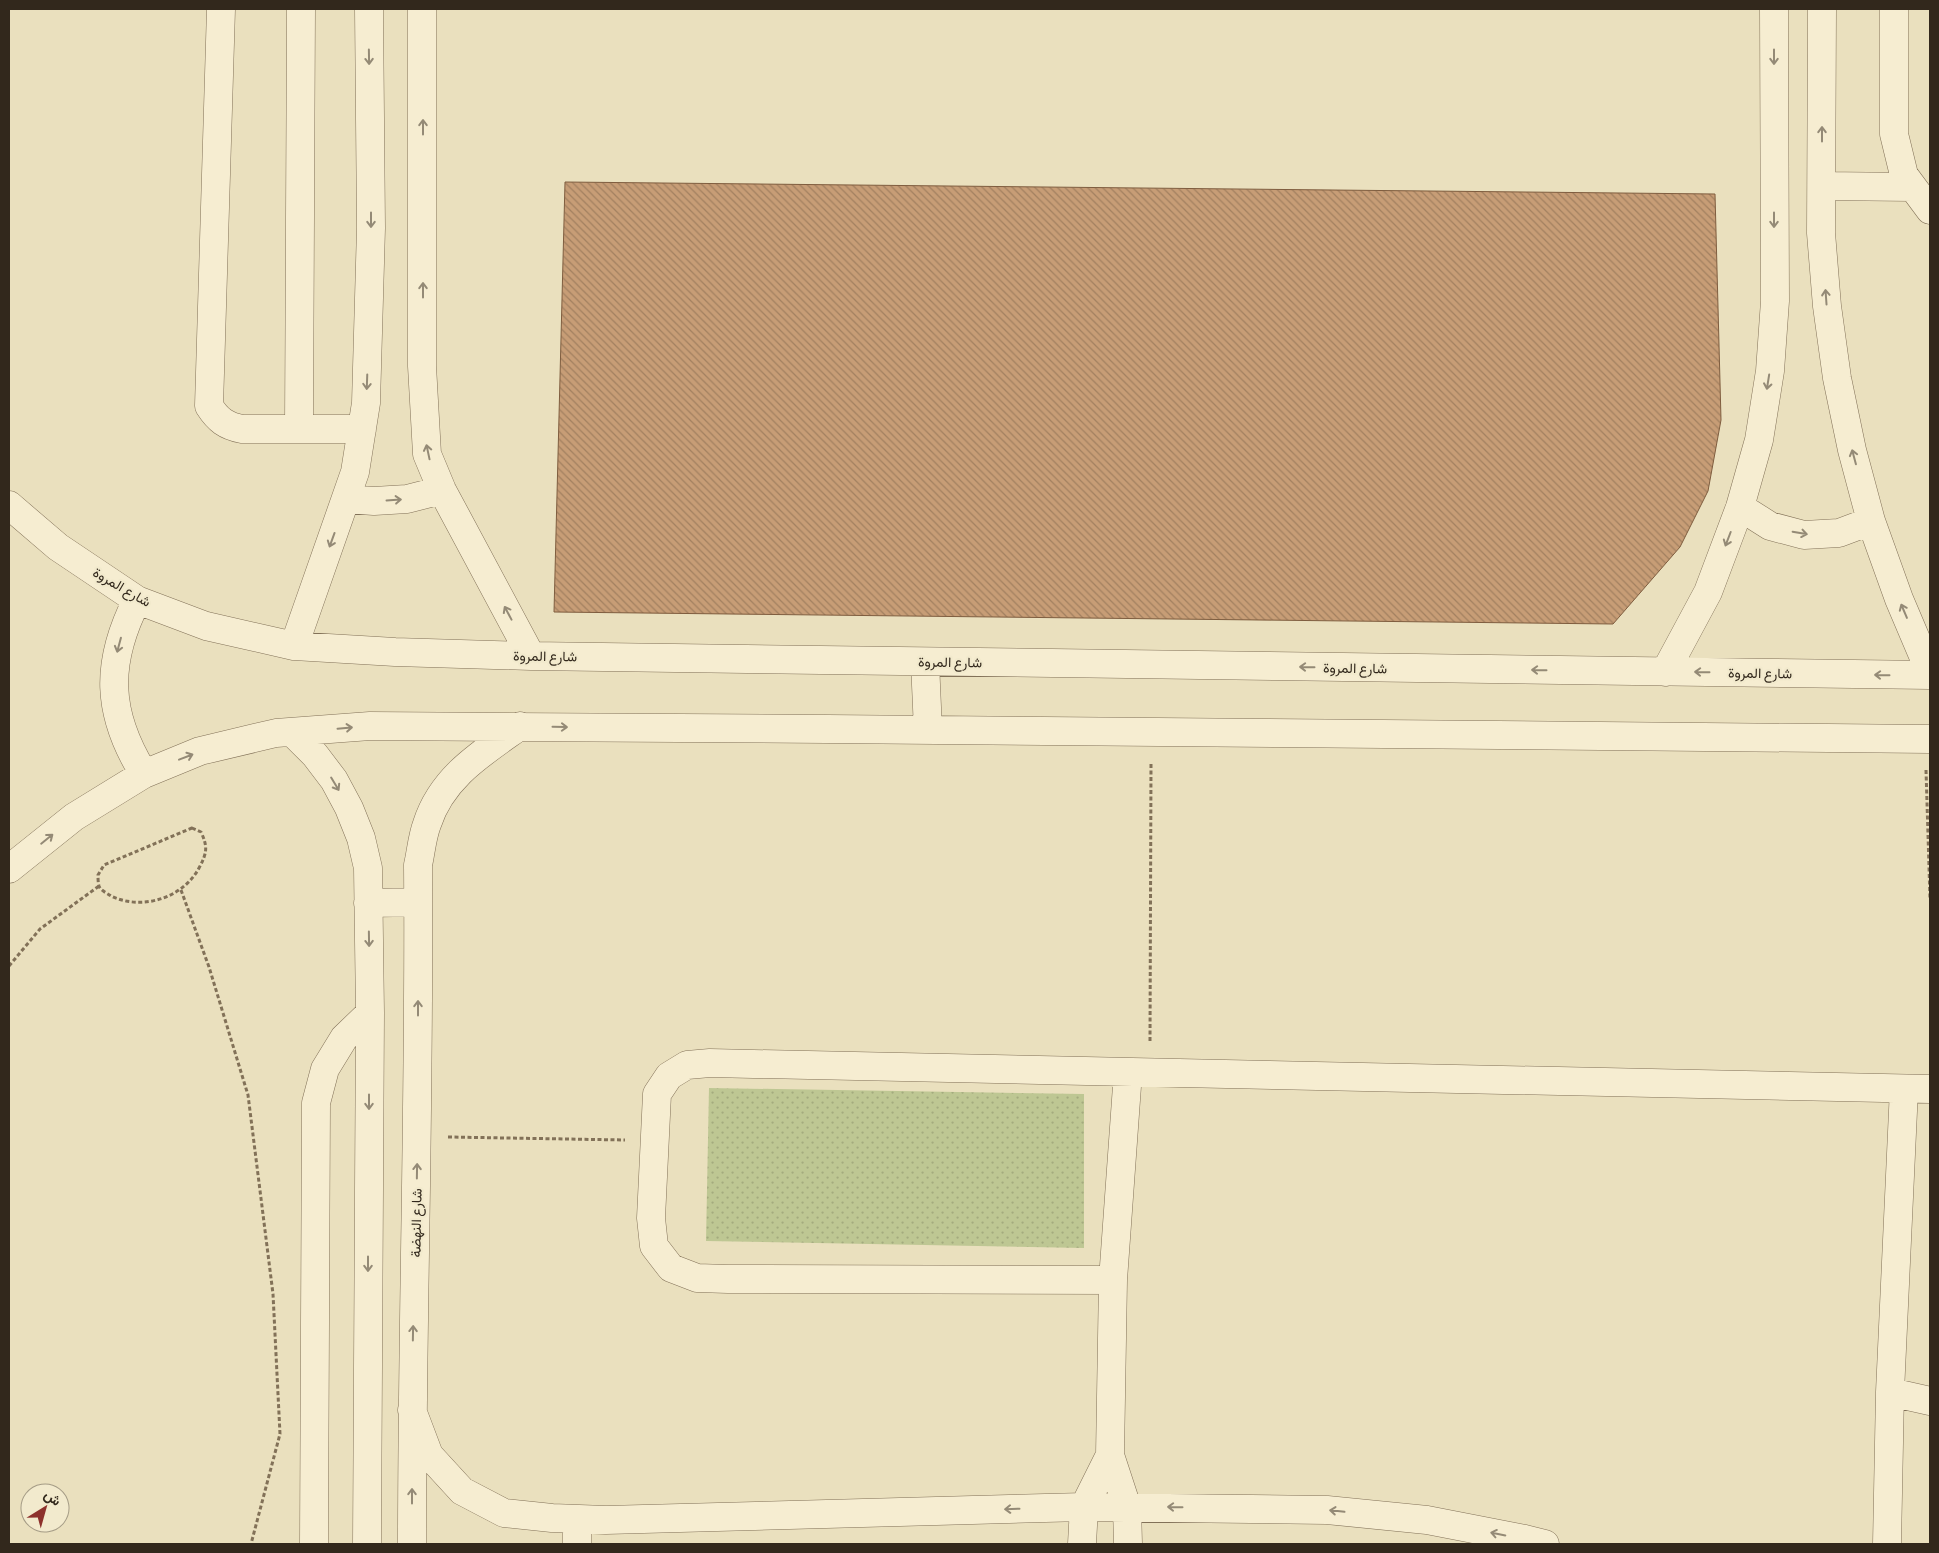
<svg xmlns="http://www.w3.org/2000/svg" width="1939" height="1553" font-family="'Crimson Pro',Vazirmatn,serif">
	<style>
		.grass { fill: url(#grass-dots) }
		.building { fill: url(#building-back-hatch); stroke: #7f5d3f }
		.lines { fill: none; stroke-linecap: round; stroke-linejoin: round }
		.minor-casing { stroke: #827158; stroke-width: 29 }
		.path { stroke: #827158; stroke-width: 3; stroke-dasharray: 4 2.5; stroke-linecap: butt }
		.minor { stroke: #f6edd1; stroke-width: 28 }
		.oneway { stroke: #948a76 }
		.labels { text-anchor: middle; stroke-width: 4.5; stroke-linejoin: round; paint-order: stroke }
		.street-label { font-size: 14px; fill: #32281c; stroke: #f2eacd }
	</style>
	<defs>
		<pattern id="grass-dots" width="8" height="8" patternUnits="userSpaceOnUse" patternTransform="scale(1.25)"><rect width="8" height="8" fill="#bec793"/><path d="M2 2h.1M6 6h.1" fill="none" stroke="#a4ab7e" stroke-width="1.8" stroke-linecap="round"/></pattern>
		<pattern id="building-back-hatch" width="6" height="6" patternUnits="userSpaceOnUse" patternTransform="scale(1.25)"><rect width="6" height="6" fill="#c79d76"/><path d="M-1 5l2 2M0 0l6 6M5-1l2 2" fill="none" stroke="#a28060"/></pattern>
	</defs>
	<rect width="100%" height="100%" fill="#eae0be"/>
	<path class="grass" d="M709,1088L1084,1094V1248L706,1241Z"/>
	<path class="building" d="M565,182L1715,194L1721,420L1708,491L1680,547L1613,624L554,612Z"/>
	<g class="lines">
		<g class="minor-casing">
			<path id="minor" d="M221,9L209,406C218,420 226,426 242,429H362
				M422,9V366L427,454L442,490L531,656
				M1822,9L1821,233L1827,306L1837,378L1852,450L1871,521L1899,599L1930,672
				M1894,9V134L1904,175L1930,210
				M1822,186L1913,187
				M299,429L301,9
				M346,499L374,501L407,499L442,490
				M9,505L58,547L137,600L206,626L294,646L395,652L531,656L1930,675
				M1740,507L1770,526L1804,535L1839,533L1871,521
				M137,600C105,663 106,713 144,774
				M294,646L355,472L366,403L371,228L369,9
				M925,662L928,730
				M1665,672L1708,592L1740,507L1759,440L1770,371L1775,301L1774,9
				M293,733L315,755L334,780L349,808L361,838L368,868L370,1013L367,1544
				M9,869L74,817L144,774L200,751L276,733L370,726L827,729L1930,739
				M368,903L418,902
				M1128,1072L1113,1280L1110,1455L1127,1507L1128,1544
				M1113,1280L728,1279L697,1278L671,1268L654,1246L651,1218L657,1094L669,1076L687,1065L710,1063L1930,1089
				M1890,1392L1930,1401
				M412,1410L429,1455L462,1491L504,1513L552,1518L606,1520L1084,1507L1327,1510L1427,1520L1525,1539L1545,1544
				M314,1544L316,1103L325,1069L344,1038L370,1013
				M412,1544C412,1318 420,1092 418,865C421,852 422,837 427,824C442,777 482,753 520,726
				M577,1544V1519
				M1082,1544L1084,1507L1110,1455
				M1887,1544L1890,1392L1904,1089"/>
		</g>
		<path class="path" d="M1926,770L1930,899
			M192,828L201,832C208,847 207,853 199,868C183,898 142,911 111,896C107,893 101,891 99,886C98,883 98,878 98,875L104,865Z
			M181,890L209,967L248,1095L273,1294L280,1434L251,1544
			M9,966L40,929L99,886
			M1150,1041L1151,763
			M448,1137L625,1140"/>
		<use href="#minor" class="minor"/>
	</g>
	<defs><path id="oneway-shaft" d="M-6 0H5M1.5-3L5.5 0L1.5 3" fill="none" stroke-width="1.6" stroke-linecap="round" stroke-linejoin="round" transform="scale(1.25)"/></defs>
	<g class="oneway">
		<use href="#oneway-shaft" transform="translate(369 57) rotate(89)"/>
		<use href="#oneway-shaft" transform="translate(1774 57) rotate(90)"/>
		<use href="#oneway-shaft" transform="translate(423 127) rotate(-90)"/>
		<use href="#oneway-shaft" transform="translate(1822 134) rotate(-90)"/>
		<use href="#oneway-shaft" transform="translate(371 220) rotate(90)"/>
		<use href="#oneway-shaft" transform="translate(1774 220) rotate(90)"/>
		<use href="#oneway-shaft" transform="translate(423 290) rotate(-90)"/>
		<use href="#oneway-shaft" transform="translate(1826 297) rotate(-94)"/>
		<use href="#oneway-shaft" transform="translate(367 382) rotate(92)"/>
		<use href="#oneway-shaft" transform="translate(1768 382) rotate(99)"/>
		<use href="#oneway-shaft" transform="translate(428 452) rotate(-102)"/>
		<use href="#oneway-shaft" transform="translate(1854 457) rotate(-105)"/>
		<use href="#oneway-shaft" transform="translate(394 500) rotate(-4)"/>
		<use href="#oneway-shaft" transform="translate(1800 533) rotate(10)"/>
		<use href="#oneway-shaft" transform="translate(1728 539) rotate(111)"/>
		<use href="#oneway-shaft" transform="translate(332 540) rotate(110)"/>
		<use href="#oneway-shaft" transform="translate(1904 611) rotate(-113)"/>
		<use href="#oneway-shaft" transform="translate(508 613) rotate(-118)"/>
		<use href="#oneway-shaft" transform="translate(119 645) rotate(105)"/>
		<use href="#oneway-shaft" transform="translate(1307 667) rotate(-179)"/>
		<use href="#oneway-shaft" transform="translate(1539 670) rotate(-179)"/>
		<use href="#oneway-shaft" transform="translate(1702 672) rotate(-179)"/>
		<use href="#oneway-shaft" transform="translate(1882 675) rotate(-179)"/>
		<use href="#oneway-shaft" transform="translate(560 727) rotate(1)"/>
		<use href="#oneway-shaft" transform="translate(345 728) rotate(-5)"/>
		<use href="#oneway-shaft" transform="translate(186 757) rotate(-21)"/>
		<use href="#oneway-shaft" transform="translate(335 784) rotate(59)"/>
		<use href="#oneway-shaft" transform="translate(47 839) rotate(-39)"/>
		<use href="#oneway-shaft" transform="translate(369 939) rotate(89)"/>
		<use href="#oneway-shaft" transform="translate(418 1008) rotate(-90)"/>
		<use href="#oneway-shaft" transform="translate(369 1102) rotate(90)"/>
		<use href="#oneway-shaft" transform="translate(417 1171) rotate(-89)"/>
		<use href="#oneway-shaft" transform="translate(368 1264) rotate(90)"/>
		<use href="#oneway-shaft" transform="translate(413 1333) rotate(-89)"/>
		<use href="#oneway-shaft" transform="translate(412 1496) rotate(-90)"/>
		<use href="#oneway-shaft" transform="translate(1175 1507) rotate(-179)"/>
		<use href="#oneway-shaft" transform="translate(1012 1509) rotate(178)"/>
		<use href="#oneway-shaft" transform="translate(1337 1511) rotate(-174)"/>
		<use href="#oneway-shaft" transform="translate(1498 1534) rotate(-169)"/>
	</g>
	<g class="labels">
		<g class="street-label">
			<text transform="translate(122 587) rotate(30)" y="5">شارع المروة</text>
			<text transform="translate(545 656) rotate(1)" y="5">شارع المروة</text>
			<text transform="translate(950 662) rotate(1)" y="5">شارع المروة</text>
			<text transform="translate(1355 668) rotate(1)" y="5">شارع المروة</text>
			<text transform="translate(1760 673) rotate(1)" y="5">شارع المروة</text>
			<text transform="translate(416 1223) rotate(-89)" y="5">شارع النهضة</text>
		</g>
	</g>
	<rect width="1939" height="1553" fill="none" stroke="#32281c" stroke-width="20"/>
	<g transform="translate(45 1508) rotate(37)"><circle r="24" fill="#f2eacd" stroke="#a59c86"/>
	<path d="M0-4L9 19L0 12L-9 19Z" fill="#8d312c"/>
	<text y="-8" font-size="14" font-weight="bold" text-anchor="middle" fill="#32281c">ش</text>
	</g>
</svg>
